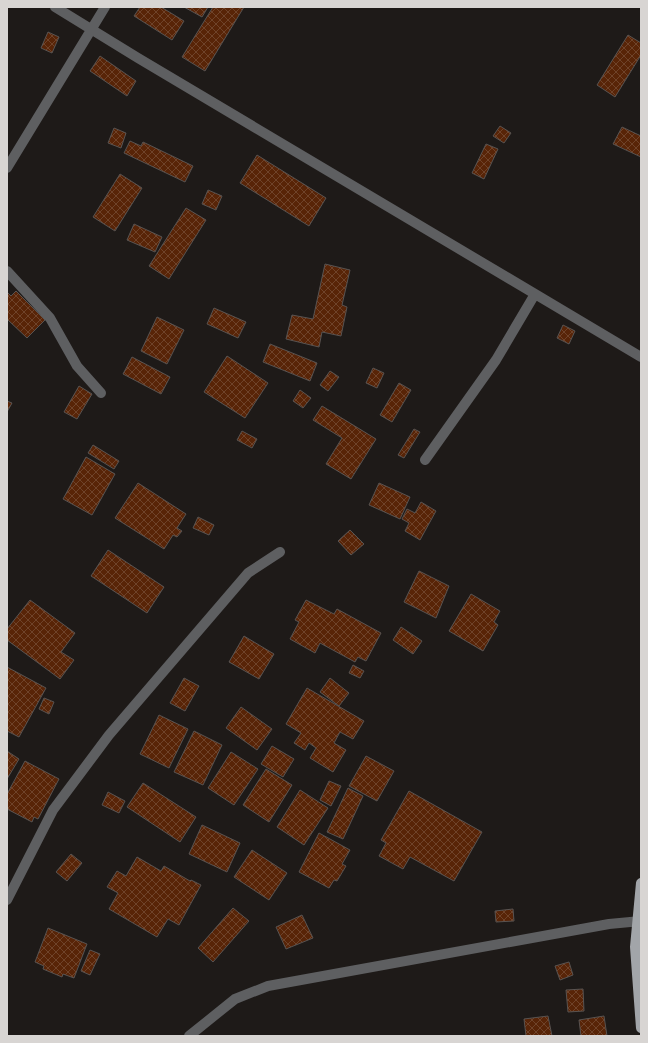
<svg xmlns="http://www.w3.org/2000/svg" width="648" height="1043" font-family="Quicksand,sans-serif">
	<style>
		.building { fill: url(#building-cross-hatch); stroke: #585351 }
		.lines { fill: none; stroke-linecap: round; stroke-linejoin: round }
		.minor { stroke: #5e5f61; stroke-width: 10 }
		.major { stroke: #a2a5a9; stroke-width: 10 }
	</style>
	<defs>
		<pattern id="building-cross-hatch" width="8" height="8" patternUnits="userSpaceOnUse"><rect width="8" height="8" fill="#582407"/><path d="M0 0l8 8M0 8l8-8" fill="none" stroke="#6f432a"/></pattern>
	</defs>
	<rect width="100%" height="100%" fill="#1e1a18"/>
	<path class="building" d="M140,7H161L184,21L172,40L134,16Z
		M184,7H208L202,17Z
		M213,7H244L205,71L182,57Z
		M48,32L59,37L52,53L41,48Z
		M628,35L641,43V55L615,97L597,85Z
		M100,56L136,81L127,96L90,71Z
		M500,126L511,133L504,143L493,136Z
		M622,127L641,136V157L613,144Z
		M114,128L126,133L121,148L108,143Z
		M130,141L141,146L143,142L193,166L185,182L124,153Z
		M486,144L498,149L484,179L472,173Z
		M257,155L326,198L309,226L240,183Z
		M120,174L142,188L115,231L93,217Z
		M208,190L222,196L216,210L202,204Z
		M186,208L206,220L169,279L149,266Z
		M134,224L162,237L155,252L127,240Z
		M325,264L350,270L342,305L347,307L341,336L322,332L319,347L286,339L292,315L313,319Z
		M16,291L45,320L27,338L7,319V292L11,296Z
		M214,308L246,322L238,338L207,324Z
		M157,317L184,330L167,364L141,351Z
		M563,325L575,331L569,344L557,338Z
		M270,344L317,363L310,381L263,362Z
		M227,356L268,383L245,418L204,392Z
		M132,357L170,377L161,394L123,374Z
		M373,368L384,373L377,388L366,383Z
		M330,371L339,377L328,391L320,385Z
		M399,383L411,390L392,422L380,415Z
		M79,386L92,394L77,419L64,412Z
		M300,390L311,398L303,408L293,401Z
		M7,401L12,403L7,412Z
		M322,406L376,439L351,479L326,464L342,438L313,420Z
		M414,429L420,432L404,458L398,455Z
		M242,431L257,439L252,448L237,440Z
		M93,445L119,461L114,469L88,453Z
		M86,457L115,474L92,515L63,499Z
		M138,483L186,514L177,528L182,531L177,537L173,535L164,549L115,518Z
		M379,483L410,497L400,519L369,505Z
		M421,502L436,511L420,540L405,531L409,523L402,519L407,509L415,513Z
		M198,517L214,525L209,535L193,528Z
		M350,530L364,544L351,555L338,541Z
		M108,550L164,587L147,613L91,576Z
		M419,571L449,586L436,618L404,602Z
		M471,594L500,611L494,622L498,625L483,651L449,631Z
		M30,600L75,633L61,652L74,660L60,679L7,640V629Z
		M306,600L334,614L337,609L381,633L366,661L358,657L355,662L320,643L315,653L290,639L299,622L295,620Z
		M401,627L422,641L413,654L393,640Z
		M244,636L274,654L259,679L229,662Z
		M353,665L364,671L360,678L349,673Z
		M7,667L46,688L19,737L7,731Z
		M184,678L199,686L185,711L170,703Z
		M330,678L349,693L339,706L320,692Z
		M307,688L364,721L353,739L340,732L334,743L346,750L333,772L310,758L316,748L309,743L305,750L294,743L301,733L286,724Z
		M44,698L54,702L49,714L39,709Z
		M241,707L272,729L257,750L226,728Z
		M159,715L188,729L169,768L140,754Z
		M194,731L222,745L203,785L174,772Z
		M272,746L294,759L283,777L261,764Z
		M7,751L19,759L7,779Z
		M231,752L258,769L234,805L208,788Z
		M366,756L394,771L377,801L349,786Z
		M25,761L59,779L38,819L34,817L32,822L7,809V794Z
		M266,769L292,785L269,822L243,805Z
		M329,781L341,786L331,806L320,800Z
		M143,783L196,817L180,842L127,807Z
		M348,788L363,796L343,839L327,832Z
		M300,790L328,808L304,845L277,827Z
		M409,791L482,832L454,881L410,857L403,869L379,856L386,843L381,840Z
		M108,792L125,801L119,813L102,805Z
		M202,825L240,843L227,872L189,854Z
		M319,833L350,850L342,864L346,866L337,881L334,880L329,888L299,872Z
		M252,850L287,873L269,900L234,877Z
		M71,854L82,863L67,881L56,872Z
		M137,857L161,871L164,866L190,881L191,880L201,885L179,925L168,919L157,937L109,909L118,893L107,887L117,871L126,876Z
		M233,908L249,921L213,962L198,948Z
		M513,909L514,921L496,922L495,911Z
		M302,915L313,938L286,949L276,927Z
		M48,928L87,944L74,978L63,974L62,977L43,969L44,966L35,962Z
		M90,950L100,954L90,975L81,971Z
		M569,962L573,975L560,980L555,966Z
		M583,989L584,1011L568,1012L566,990Z
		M548,1016L552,1036H526L524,1019Z
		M604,1016L607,1036H581L579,1020Z"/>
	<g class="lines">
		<path class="minor" d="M55,7L138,58L641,357
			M7,168L105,7
			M7,271L50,318L77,366L101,393
			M425,460L496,360L535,294
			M7,900L53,810L109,735L248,573L280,552
			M189,1036L235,999L268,986L609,924L641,921"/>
		<path class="major" d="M641,883L635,947L641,1028"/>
	</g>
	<rect width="648" height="1043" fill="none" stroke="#d8d5d3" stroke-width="16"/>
</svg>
